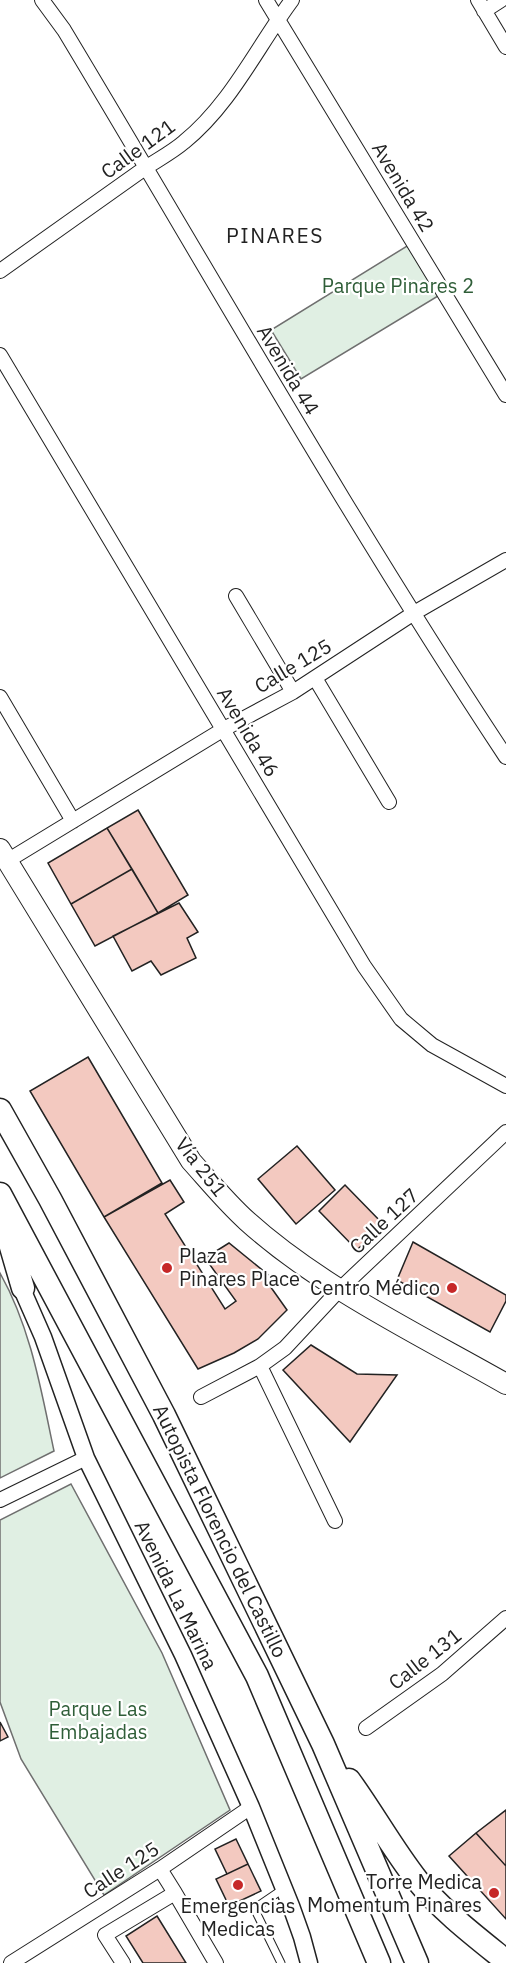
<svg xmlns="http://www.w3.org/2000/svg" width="506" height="1963" font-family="'IBM Plex Sans',sans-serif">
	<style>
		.green { fill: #e0efe3; stroke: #6f6f6f; stroke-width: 1.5 }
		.building { fill: #f3c9c0; stroke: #222; stroke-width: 1.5 }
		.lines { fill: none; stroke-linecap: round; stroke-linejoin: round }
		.service-casing { stroke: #222; stroke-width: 9 }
		.minor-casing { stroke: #222; stroke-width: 16 }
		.tertiary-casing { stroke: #222; stroke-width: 19 }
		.secondary-casing { stroke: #222; stroke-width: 22 }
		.trunk-casing { stroke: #222; stroke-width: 25 }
		.service { stroke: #fff; stroke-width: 7 }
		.minor { stroke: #fff; stroke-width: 14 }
		.tertiary { stroke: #fff; stroke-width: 16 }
		.secondary { stroke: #fff; stroke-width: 20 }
		.trunk { stroke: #fff; stroke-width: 22 }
		.poi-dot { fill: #c62828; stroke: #fff; stroke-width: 2 }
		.labels { text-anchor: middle; stroke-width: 4.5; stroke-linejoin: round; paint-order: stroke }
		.street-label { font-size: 20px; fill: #222; stroke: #fff }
		.park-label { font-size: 20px; fill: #2f5e38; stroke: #fff }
		.poi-label { font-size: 20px; fill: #222; stroke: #fff; text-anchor: end }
		.neighbourhood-label { font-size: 21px; letter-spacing: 1.5px; fill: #222; stroke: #fff }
	</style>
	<rect width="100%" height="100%" fill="#fff"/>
	<path class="green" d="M412,243L443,293L301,379L271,330Z
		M0,1273C31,1328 41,1390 54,1451L0,1478Z
		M71,1484L162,1653L230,1810L104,1895L21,1759L0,1702V1520Z"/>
	<path class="building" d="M138,810L188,895L158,913L107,828Z
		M107,828L132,869L71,904L48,863Z
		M132,869L158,913L95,946L71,904Z
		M179,903L198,932L187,938L196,958L161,975L151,961L132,971L113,936Z
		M88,1057L162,1183L104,1217L30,1091Z
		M297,1146L335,1190L296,1224L258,1179Z
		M170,1180L184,1202L165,1214L225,1309L236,1301L205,1258L229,1243L271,1277L270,1286L287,1310L258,1339L234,1353L198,1369L104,1217Z
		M345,1185L383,1224L357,1250L319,1211Z
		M413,1242L506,1295V1301L490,1332L397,1280Z
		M311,1345L357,1374L397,1375L350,1442L283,1370Z
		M0,1722L8,1737L0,1741Z
		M506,1810V1866L476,1833Z
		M476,1833L506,1866V1919L449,1856Z
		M236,1839L248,1864L227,1874L215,1849Z
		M248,1864L261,1891L229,1906L216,1879Z
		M157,1916L186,1963H143L126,1936Z"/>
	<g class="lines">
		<g class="service-casing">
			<path id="service" d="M281,1963L256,1912L258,1906L283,1889"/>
		</g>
		<g class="minor-casing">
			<path id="minor" d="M42,0L64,30C210,273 350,521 506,757
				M266,0L506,395
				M478,0L506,47
				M484,11L501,0
				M0,271C46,238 92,206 138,173C153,162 170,154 184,142C231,104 257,47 292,0
				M0,355L364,966L401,1019L432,1045L506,1086
				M236,596L293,692
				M315,678L389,802
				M0,697L73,821
				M7,861L224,729L293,692L414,613L506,560
				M260,1366L335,1521
				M201,1397L260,1366L285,1348L340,1289L506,1132
				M0,1500L86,1458
				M366,1728L442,1674L506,1618
				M160,1869L175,1893
				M11,1963L160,1869L251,1807
				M123,1963L105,1935L175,1893L216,1963"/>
		</g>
		<g class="tertiary-casing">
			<path id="tertiary" d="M18,1280L43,1337L86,1458L183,1655L251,1807L291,1906L302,1937L309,1963"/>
		</g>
		<g class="secondary-casing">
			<path id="secondary" d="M0,849L191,1161C209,1181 227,1203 247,1221C320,1287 420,1335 506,1384"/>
		</g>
		<g class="trunk-casing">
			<path id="trunk" d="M0,1110L50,1199L164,1415L323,1744L417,1963
				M0,1194L257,1676L379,1963
				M4,1223L23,1288
				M349,1780C373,1813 392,1848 417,1880C442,1911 475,1936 506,1961"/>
		</g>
		<use href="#service" class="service"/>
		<use href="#minor" class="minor"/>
		<use href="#tertiary" class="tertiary"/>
		<use href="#secondary" class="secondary"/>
		<use href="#trunk" class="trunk"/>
	</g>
	<g class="poi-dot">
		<circle cx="167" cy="1268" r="6"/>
		<circle cx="452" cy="1288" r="6"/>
		<circle cx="238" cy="1885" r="6"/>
		<circle cx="494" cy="1893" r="6"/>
	</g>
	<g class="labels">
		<g class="street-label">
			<text transform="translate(138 149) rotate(-36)" y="7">Calle 121</text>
			<text transform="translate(403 187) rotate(59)" y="7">Avenida 42</text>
			<text transform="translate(288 370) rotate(59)" y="7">Avenida 44</text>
			<text transform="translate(293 666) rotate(-31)" y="7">Calle 125</text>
			<text transform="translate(248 732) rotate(59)" y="7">Avenida 46</text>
			<text transform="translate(201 1167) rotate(52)" y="7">Vía 251</text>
			<text transform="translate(384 1221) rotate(-43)" y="7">Calle 127</text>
			<text transform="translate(220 1531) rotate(64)" y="7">Autopista Florencio del Castillo</text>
			<text transform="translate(176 1595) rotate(64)" y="7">Avenida La Marina</text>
			<text transform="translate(425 1659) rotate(-38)" y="7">Calle 131</text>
			<text transform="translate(121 1870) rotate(-33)" y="7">Calle 125</text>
		</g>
		<g class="park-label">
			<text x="398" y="293">Parque Pinares 2</text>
			<text x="98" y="1716">Parque Las<tspan x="98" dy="23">Embajadas</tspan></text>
		</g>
		<g class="poi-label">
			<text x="179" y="1263" text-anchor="start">Plaza<tspan x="179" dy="23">Pinares Place</tspan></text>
			<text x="440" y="1295">Centro Médico</text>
			<text x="482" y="1889">Torre Medica<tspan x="482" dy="23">Momentum Pinares</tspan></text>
			<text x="238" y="1913" text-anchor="middle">Emergencias<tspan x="238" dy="23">Medicas</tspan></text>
		</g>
		<g class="neighbourhood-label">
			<text x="275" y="243">PINARES</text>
		</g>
	</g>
</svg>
